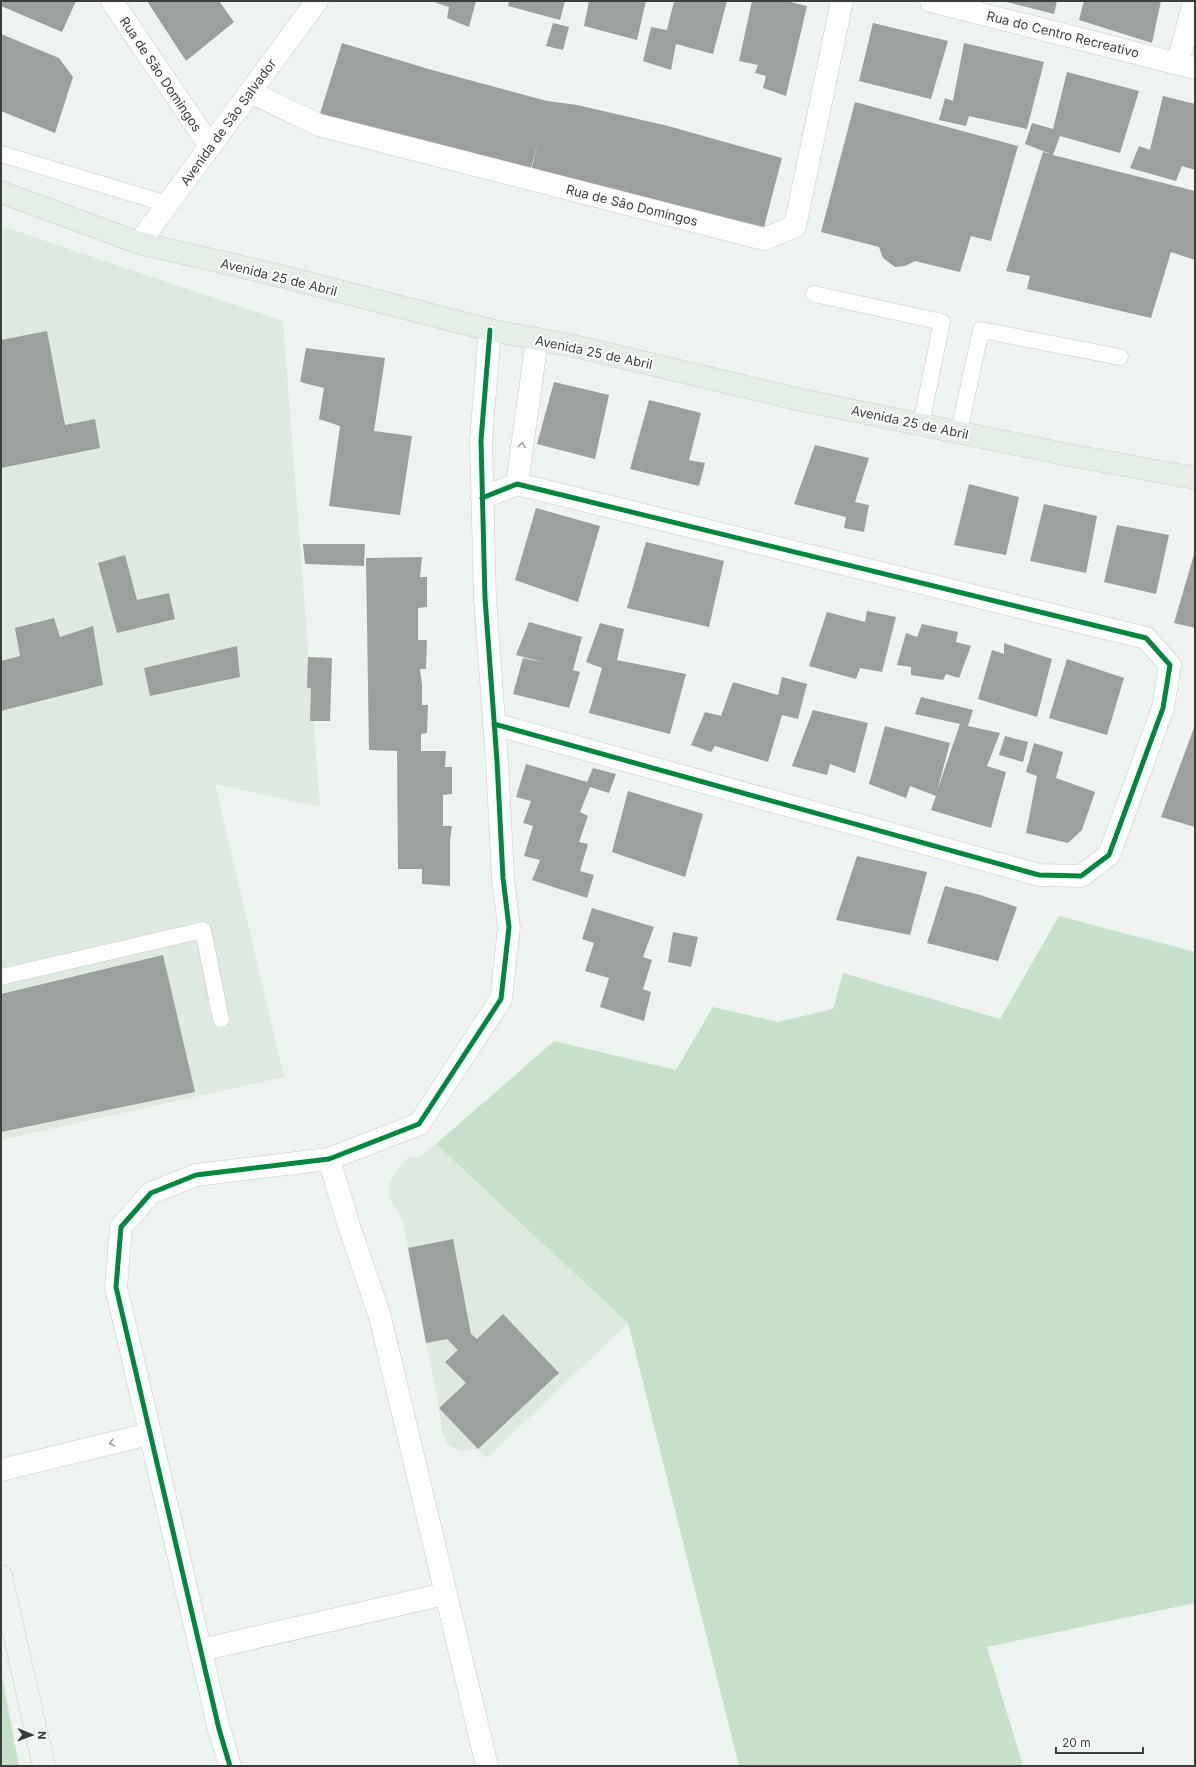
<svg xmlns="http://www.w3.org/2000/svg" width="1196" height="1767" font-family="Inter,sans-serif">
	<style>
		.built { fill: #dee9df }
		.green { fill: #c5e1c9 }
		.building { fill: #9ca09c }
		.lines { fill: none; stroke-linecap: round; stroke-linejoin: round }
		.lane-casing { stroke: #c6cbc7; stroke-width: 17 }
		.street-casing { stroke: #c6cbc7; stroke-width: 23 }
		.secondary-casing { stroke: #c6cbc7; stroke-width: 23 }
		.primary-casing { stroke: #cacdca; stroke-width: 23 }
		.highway-casing { stroke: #cacdca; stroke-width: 23 }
		.lane { stroke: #fcfdfc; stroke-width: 16 }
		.street { stroke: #fcfdfc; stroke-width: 22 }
		.secondary { stroke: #fcfdfc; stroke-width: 22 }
		.primary { stroke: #eef4ef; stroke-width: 22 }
		.highway { stroke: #e4eee6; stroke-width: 22 }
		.cycleway-casing { stroke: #fff; stroke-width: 8 }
		.cycleway { stroke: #00873e; stroke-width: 5 }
		.oneway { stroke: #9b9e9c }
		.labels { text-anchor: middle; stroke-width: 4; stroke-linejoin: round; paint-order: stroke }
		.street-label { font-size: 13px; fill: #3a3e3b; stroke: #fff }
	</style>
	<rect width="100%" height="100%" fill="#edf3ee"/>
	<path class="built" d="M1,226L283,321L320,807L215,784L284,1077L1,1140Z
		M436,1144L628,1323L487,1458L478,1449L461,1451L448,1445L442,1433L439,1408L403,1222L389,1197V1186L393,1175L401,1164L409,1157L420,1156Z"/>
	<path class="green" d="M1059,916L1195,952V1603L987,1647L1023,1766H739L628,1323L436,1144L554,1041L676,1070L713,1007L778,1022L833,1009L843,973L1000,1019Z
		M1,1670L19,1766H1Z"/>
	<path class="building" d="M1,1H76L62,32L1,6Z
		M147,1H219L234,22L186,61Z
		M431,1H476L469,27L447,18L449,7Z
		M509,1H565L560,20L508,6Z
		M589,1H646L637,40L584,26Z
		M674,1H727L713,54L676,44L671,70L643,61L651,27L667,30Z
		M752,1H786L807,6L786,96L763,88L766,76L755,73L758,65L739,61Z
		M1003,1H1057L1054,14Z
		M1084,1H1161L1152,43L1079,20Z
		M553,23L569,27L563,50L546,46Z
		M873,23L948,41L931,99L859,81Z
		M1,34L59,58L73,77L55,133L1,111Z
		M342,43L432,70L547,101L577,105L668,126L782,158L764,227L531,171L539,138L530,172L319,117Z
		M964,43L1044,62L1027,129L969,116L966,126L939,120L945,98L953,101Z
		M1067,72L1139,91L1120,153L1060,136L1053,155L1195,191V260L1171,252L1151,318L1027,289L1030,276L1006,271L1043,152L1051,154L1025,144L1032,123L1053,129Z
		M1163,96L1195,104V170L1182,166L1176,181L1130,168L1139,146L1150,150Z
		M855,102L1018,146L991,241L971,236L960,272L915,261L905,266L895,267L883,258L879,247L821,232Z
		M47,331L65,425L95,419L100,448L1,468V340Z
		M306,348L385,358L374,431L412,436L400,515L329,506L340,426L319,419L324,388L300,382Z
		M554,382L609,395L595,459L537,444Z
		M649,400L701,413L689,460L705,463L699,486L630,469Z
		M815,445L869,458L855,502L869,505L864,532L844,528L846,517L794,504Z
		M969,484L1019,497L1006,555L954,545Z
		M1044,504L1097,516L1086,573L1030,561Z
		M536,508L600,526L578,602L515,580Z
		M1117,525L1169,535L1156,594L1104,582Z
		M646,542L724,561L709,627L627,608Z
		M303,544H365L364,566L305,564Z
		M1195,551V628L1174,623Z
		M125,555L137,600L169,593L175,619L117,633L98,563Z
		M422,557L420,577H427V607L418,608V640H427L426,669H420L422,685V705H428L427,733L421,734V751H446L445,767H452V794L443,795V826H452L450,840V886L422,884V869H398L397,751L369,750L366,558Z
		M867,611L896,617L882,672L860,668L856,679L809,666L827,612L865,622Z
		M54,618L60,637L93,626L103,685L1,711V661L20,656L15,628Z
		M529,622L582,637L573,670L580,672L569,708L513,694L523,658L546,663L516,655Z
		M600,623L624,629L617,660L686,674L670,734L589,713L602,668L586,662Z
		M922,624L958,632L956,642L971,646L959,678L946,674L943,680L911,675V667L897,665L906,633L917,637Z
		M1004,643L1052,659L1037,717L978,699L992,650L1004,654Z
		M237,646L240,677L150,696L144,668Z
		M308,657L332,658L330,721H310L311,688H307Z
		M1067,659L1124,678L1107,735L1049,718Z
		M782,677L807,684L798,719L782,715L768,762L715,746L711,752L691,745L705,712L721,716L733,682L778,695Z
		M921,697L973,710L968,726L1000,733L987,766L1006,772L991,828L931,810L936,796L910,786L906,798L869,784L885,726L950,743L937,791L960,724L915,714Z
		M813,710L868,723L855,773L830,764L827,775L792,766Z
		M1195,725V827L1161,817Z
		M1005,736L1028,742L1023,762L999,755Z
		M1034,743L1063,752L1056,778L1095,792L1082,830L1068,843L1026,833L1037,776L1026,772Z
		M526,764L587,782L593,768L616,774L609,793L590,787L580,812L588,816L579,842L588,844L580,871L594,875L587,898L532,880L540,860L524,856L533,826L523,823L531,801L516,797Z
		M628,791L703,814L685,877L612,852Z
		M857,856L927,872L910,935L836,920Z
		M945,886L980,895L1017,907L998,961L927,943Z
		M592,908L654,927L643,957L652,960L643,989L651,992L644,1021L600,1007L609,978L585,971L594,943L582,939Z
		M673,932L698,937L691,967L668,962Z
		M163,955L195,1092L1,1132V994Z
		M453,1239L471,1334L477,1339L503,1314L559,1373L478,1449L439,1408L466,1383L445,1362L458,1350L447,1339L426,1343L408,1248Z"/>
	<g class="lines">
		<g class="lane-casing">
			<path id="lane" d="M1,154L167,204
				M814,294L942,322L921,424
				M959,431L981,330L1120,357
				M1,977L203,930L221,1019"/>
		</g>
		<g class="street-casing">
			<path id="street" d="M112,1L210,146
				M931,1L1195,68
				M1178,63L1194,1
				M250,92L319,125L764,239L795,226L842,1
				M517,484L537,339
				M482,498L517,484L1146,638L1170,665L1163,708L1109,855L1081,876L1039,875L494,724
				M329,1159L349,1226L380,1317L487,1766
				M1,1470L149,1434
				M201,1650L445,1594
				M230,1766L219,1729L116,1287L121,1227L151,1193L196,1175L329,1159L419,1124L501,999L509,927L503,878L497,761L485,598L481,440L490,330"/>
		</g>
		<g class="secondary-casing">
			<path id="secondary" d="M139,243L317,1"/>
		</g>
		<g class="primary-casing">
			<path id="primary" d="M1,1576L44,1766"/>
		</g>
		<g class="highway-casing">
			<path id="highway" d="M1,192L139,243L273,274L490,330L583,348L797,399L1069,455L1195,478"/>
		</g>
		<use href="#lane" class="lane"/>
		<use href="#street" class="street"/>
		<use href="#secondary" class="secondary"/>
		<use href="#primary" class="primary"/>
		<use href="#highway" class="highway"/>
		<g class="cycleway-casing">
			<path id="cycleway" d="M482,498L517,484L1146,638L1170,665L1163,708L1109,855L1081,876L1039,875L494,724
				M230,1766L219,1729L116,1287L121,1227L151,1193L196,1175L329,1159L419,1124L501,999L509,927L503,878L497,761L485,598L481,440L490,330"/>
		</g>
		<use href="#cycleway" class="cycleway"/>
	</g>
	<defs><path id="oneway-chevron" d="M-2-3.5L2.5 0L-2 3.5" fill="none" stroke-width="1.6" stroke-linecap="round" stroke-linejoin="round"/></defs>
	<g class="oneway">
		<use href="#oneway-chevron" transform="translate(522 445) rotate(-82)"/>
		<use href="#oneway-chevron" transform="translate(112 1443) rotate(166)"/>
	</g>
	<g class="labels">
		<g class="street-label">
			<text transform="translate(1063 34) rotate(14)" y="5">Rua do Centro Recreativo</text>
			<text transform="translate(161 74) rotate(56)" y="5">Rua de São Domingos</text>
			<text transform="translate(228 122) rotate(-54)" y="5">Avenida de São Salvador</text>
			<text transform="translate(632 205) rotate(14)" y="5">Rua de São Domingos</text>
			<text transform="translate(279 277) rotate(14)" y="5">Avenida 25 de Abril</text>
			<text transform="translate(594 352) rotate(12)" y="5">Avenida 25 de Abril</text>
			<text transform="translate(910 422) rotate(12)" y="5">Avenida 25 de Abril</text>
		</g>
	</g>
	<rect width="1196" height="1767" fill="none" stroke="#3a3e3b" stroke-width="4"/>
	<g transform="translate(32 1735) rotate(91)" stroke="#ffffff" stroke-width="3" paint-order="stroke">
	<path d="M0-3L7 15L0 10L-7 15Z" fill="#3a3e3b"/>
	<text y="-6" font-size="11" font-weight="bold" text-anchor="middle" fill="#3a3e3b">N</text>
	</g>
	<path d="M1056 1747v6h87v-6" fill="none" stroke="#3a3e3b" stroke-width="2"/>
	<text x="1062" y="1747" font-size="12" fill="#3a3e3b" stroke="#ffffff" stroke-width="3" paint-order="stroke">20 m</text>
</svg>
